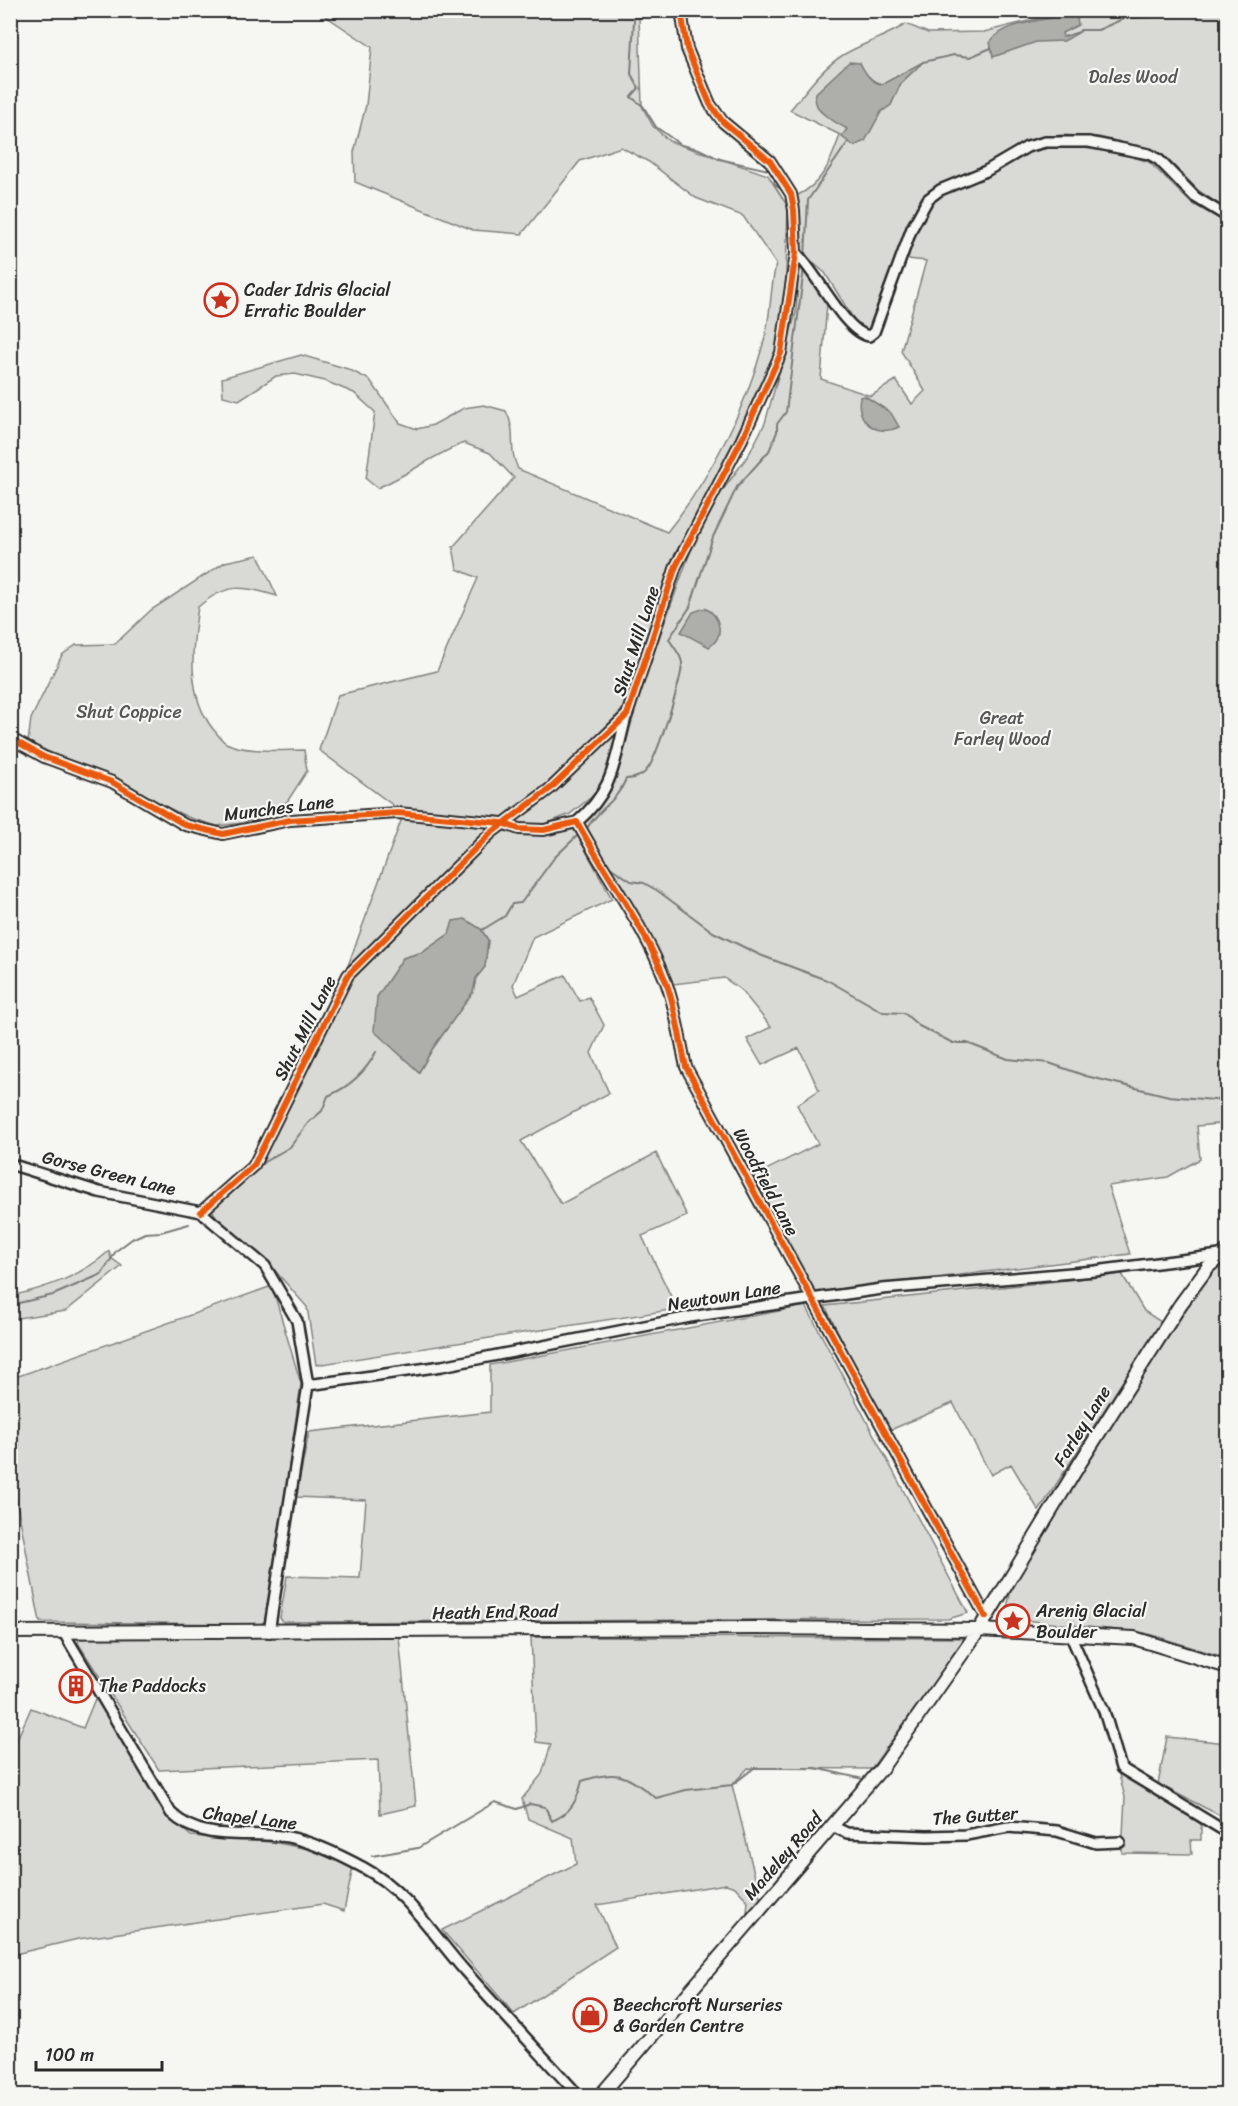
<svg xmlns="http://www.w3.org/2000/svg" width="1238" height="2106" font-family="Sriracha,sans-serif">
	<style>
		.green { fill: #d9d9d5; stroke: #828280; stroke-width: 1.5; fill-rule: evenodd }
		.water { fill: #aeaeab; stroke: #7a7a78; stroke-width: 1.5 }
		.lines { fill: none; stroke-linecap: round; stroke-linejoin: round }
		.stream { stroke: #7a7a78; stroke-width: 2 }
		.minor-casing { stroke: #2b2b2b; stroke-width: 14 }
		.tertiary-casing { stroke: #2b2b2b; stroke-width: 16 }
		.minor { stroke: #f6f6f2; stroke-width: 9 }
		.tertiary { stroke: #f6f6f2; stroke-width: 12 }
		.cycleway-casing { stroke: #f6f6f2; stroke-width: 10 }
		.cycleway { stroke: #e8590c; stroke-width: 6 }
		.labels { text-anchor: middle; stroke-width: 4.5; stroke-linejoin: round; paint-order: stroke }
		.park-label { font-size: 18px; fill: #565656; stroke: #f6f6f2 }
		.poi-label { font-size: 18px; fill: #2b2b2b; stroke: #f6f6f2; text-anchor: start }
		.street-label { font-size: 18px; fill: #2b2b2b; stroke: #f6f6f2 }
	</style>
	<rect width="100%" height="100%" fill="#f6f6f2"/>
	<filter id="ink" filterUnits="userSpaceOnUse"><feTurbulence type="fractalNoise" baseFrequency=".0167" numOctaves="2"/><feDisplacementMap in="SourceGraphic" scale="12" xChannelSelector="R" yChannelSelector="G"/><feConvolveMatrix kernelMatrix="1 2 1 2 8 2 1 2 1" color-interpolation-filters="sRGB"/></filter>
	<g filter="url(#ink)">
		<path class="green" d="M318,11H648L639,17L642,106L653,126L669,141L768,175L788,207L784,332L751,432L707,497L683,540L623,709L550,784L504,817L398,809L319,750L338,695L437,671L478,578L457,569L453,547L514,478L490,453L464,443C433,455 408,475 377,488L366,479L375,412L354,393L325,381L295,374L276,376L239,400L223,396L222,378L301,355L348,369L370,380L400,423L417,429L433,425L464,408L484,405L506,411C518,435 507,445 518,469L667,532C711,477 746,408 764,341C771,316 770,289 776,264L743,216L696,198L649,162L621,147L580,161L522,234L473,230L355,182L354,152L366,105L372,47Z
			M1068,11H1144L1161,17L1194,15L1204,11H1227V210L1198,190L1168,160L1154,150L1099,137L1061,135L1028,141L995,162L930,191L921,201L897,253L869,330L863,329L856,323L825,273L798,250L800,230L796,196C823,184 831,161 840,135L790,110C806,91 821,69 843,55C863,43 886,37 906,24L928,33L984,32ZM860,63C865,73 871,83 883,84L922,63L901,83L891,105L881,112L865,141L856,144L842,136L847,129L820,111L817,93Z
			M1064,145L1123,154L1149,162L1191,203L1227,223V1123L1197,1126L1200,1159L1168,1177L1108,1186L1130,1254L813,1293L754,1176L818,1144L797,1105L819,1090L799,1048L762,1065L747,1039L771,1027L742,991L724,978L673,984L642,920L577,819L611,791L647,671L691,550L712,505L749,454L765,423L796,312L799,263L827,303L821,379L871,396L896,380L912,404L925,391L901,351L926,261L908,259C911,235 922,212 937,195L1026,153Z
			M258,555L277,596C243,586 227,582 198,607C192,648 186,695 213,729C217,733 221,740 226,743C246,753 282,750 304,750L307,771L287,802L243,823L217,826L190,818L28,742L31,719L62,655L76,645L115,644L151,610L225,562Z
			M621,725L605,786L570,814L538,827L515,821L555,790Z
			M402,818L493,825L346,971Z
			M574,829L612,899L533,937L513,985L518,996L565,975L580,1001L589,997L604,1025L591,1053L609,1093L521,1141L561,1204L656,1153L687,1216L642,1236L677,1309L316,1365L307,1307L263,1257L217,1218L211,1208L257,1164L294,1083L353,979L501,831L546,835ZM481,929L488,940L485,967L476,978L473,992L433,1048L419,1072L377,997L403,958L423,952L449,934Z
			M109,1251L111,1258L122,1266L66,1311L11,1319V1296C46,1288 82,1276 109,1251Z
			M1227,1262V1658L1145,1633L1014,1619L1007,1608L1011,1590L1071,1488L1202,1285L1215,1270Z
			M1122,1274L1144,1311L1161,1322L1039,1511L1011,1464L991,1475L953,1403L888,1431L825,1306Z
			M272,1286L301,1384L267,1619L261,1624L40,1622L11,1473L10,1379Z
			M806,1306L968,1613L948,1619L283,1622L280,1618L287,1576L360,1578L366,1500L296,1497L309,1432L490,1412V1365Z
			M399,1637L416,1806L380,1814L378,1760L159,1770L78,1643L79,1638Z
			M531,1637L966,1638L871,1769L748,1768L732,1785L761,1901L747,1912L748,1901L735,1887L726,1884L597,1905L616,1947L514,2014L442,1930L576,1864L573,1838L528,1819L522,1799L542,1774L551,1744L536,1742Z
			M97,1694L170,1818L191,1836L272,1842L313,1850L353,1867L344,1911L323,1904L78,1939L11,1955V1764L14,1746L31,1708L83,1728Z
			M1167,1737L1227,1743L1228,1815L1225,1818L1158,1784Z
			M1118,1771L1201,1824V1840H1191L1192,1854L1122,1853L1125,1797Z"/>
		<path class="water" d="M1070,13L1077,17L1078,25L1062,33L1063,37L1081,31L1064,41L1036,42L993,57L990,42C1006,20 1046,22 1070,13Z
			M849,62L860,63C865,73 871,83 883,84L923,62L901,83L891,105L881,112L865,141L854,146L842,137L847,129C833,120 811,112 816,93Z
			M865,396L891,413L899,427C877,438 855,421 860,397Z
			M705,608C721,616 725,637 709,647L681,632L693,612Z
			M465,919L481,929L488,940L485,967L476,978L473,992L433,1048L419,1072L374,1031L377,997L403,958L423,952L449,934L453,921Z"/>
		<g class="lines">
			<path class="stream" d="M638,10L634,20L631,74L639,88L631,97L643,106L656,127L681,145L699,149L719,159L773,171
				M1080,30H1098L1125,18L1151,17L1176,10
				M923,62L954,55L970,57L991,48
				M776,175L774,184L785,192
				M805,257L808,200L848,142
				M587,828C599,809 617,801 626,779C635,779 644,775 649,767C658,752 682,680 682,663C681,654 673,647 669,639L690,607L713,537L737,487L769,451L777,432V424L786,412L804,268
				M610,867L631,881L644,883L658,891L713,932L760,955L829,981L883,1012L904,1013L919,1026L953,1043H967L1008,1059L1049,1063L1086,1076L1169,1096L1214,1100L1228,1098
				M482,930L505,916L512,904L521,903L554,858L578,835
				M210,1212L264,1162L290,1147L308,1123L322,1111L328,1096C349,1087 365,1073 376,1052
				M10,1305L53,1295L102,1274L116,1251L132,1239L145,1233L161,1232L189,1224
				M372,1856L418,1848L495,1802L517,1809L530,1804L545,1807L552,1821C571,1813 577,1801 582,1781C619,1768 626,1776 656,1798L686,1790L732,1785L754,1768H815L863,1779"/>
			<g class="minor-casing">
				<path id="minor" d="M796,253C817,272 844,332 869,336L874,332L912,228L928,199L940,190L986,171L1027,147L1045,142H1089L1149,154L1159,160L1195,197L1228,217
					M10,738L44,757L112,782L185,825L223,834L290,820L398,813L502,823L519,829L544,830L577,822C606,876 644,925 666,982C676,1009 680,1040 686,1067L986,1617
					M577,822C614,790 614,763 626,717
					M10,1164L99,1192L201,1212L265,1266L297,1321L308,1385L269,1632
					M201,1212L254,1165L348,975L491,833L551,788L627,715L676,566L742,439L781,353L796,253L794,210L791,194L770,161L723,122L710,104L687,49L681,10
					M308,1385L442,1366L690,1317L811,1299L882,1289L1095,1271L1220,1255
					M64,1633L171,1813C203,1844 247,1830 288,1837C314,1842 340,1855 364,1868C407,1891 433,1935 465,1971C502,2013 541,2054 579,2096
					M1070,1634L1104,1711L1121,1768L1223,1830L1228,1836
					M832,1826L847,1833L927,1836L966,1835L1008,1827L1057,1831L1096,1843L1120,1842"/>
			</g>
			<g class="tertiary-casing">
				<path id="tertiary" d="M10,1632L757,1628L979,1630L1134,1638L1228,1667
					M600,2096L881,1769L979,1630L1080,1463L1180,1305L1208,1267L1228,1250"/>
			</g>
			<use href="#minor" class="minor"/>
			<use href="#tertiary" class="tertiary"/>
			<g class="cycleway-casing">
				<path id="cycleway" d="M10,738L44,757L112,782L185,825L223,834L290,820L398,813L502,823L519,829L544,830L577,822C606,876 644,925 666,982C676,1009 680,1040 686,1067L986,1617
					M201,1212L254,1165L348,975L491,833L551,788L627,715L676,566L742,439L781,353L796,253L794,210L791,194L770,161L723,122L710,104L687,49L681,10"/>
			</g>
			<use href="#cycleway" class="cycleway"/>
		</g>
	</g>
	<defs>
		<g id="sight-ring" transform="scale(1.725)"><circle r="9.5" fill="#f6f6f2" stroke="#c8321e" stroke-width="1.5"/><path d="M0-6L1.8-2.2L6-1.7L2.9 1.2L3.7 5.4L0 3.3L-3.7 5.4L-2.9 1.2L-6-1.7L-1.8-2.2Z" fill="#c8321e"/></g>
		<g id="building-ring" transform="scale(1.725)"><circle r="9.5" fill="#f6f6f2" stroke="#c8321e" stroke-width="1.5"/><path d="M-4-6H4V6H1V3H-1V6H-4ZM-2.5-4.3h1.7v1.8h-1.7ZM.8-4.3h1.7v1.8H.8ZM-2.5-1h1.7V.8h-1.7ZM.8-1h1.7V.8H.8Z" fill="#c8321e"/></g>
		<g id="shop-ring" transform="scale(1.725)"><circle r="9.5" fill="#f6f6f2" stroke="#c8321e" stroke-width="1.5"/><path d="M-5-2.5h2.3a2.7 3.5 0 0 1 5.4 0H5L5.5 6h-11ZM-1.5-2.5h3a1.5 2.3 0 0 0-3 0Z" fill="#c8321e"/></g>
	</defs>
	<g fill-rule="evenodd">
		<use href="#sight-ring" x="221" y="300"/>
		<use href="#sight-ring" x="1013" y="1621"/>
		<use href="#building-ring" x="76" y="1686"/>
		<use href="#shop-ring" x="590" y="2015"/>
	</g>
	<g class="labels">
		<g class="park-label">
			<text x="1133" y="83">Dales Wood</text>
			<text x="129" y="718">Shut Coppice</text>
			<text x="1002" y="724">Great<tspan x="1002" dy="21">Farley Wood</tspan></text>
		</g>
		<g class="poi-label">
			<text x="244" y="296">Cader Idris Glacial<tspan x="244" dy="21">Erratic Boulder</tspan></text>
			<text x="1036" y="1617">Arenig Glacial<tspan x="1036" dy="21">Boulder</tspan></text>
			<text x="99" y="1692">The Paddocks</text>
			<text x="613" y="2011">Beechcroft Nurseries<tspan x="613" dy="21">&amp; Garden Centre</tspan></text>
		</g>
		<g class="street-label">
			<text transform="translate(636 641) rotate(-72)" y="6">Shut Mill Lane</text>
			<text transform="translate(279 808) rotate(-7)" y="6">Munches Lane</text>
			<text transform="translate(305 1028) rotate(-63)" y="6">Shut Mill Lane</text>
			<text transform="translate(109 1173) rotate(14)" y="6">Gorse Green Lane</text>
			<text transform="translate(766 1182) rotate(62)" y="6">Woodfield Lane</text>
			<text transform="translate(724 1296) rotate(-9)" y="6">Newtown Lane</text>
			<text transform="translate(1082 1426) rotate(-58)" y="6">Farley Lane</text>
			<text transform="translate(495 1612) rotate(-1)" y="6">Heath End Road</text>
			<text transform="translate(975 1816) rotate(-4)" y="6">The Gutter</text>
			<text transform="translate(250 1818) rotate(7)" y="6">Chapel Lane</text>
			<text transform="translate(783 1856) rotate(-49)" y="6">Madeley Road</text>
		</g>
	</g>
	<rect width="1238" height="2106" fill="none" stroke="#f6f6f2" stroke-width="36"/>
	<rect x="18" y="18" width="1202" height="2070" fill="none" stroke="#2b2b2b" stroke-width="2" filter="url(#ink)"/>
	<path d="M36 2061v9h126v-9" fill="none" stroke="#2b2b2b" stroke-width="3"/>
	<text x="45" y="2061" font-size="18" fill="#2b2b2b" stroke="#f6f6f2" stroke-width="4.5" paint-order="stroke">100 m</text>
</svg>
